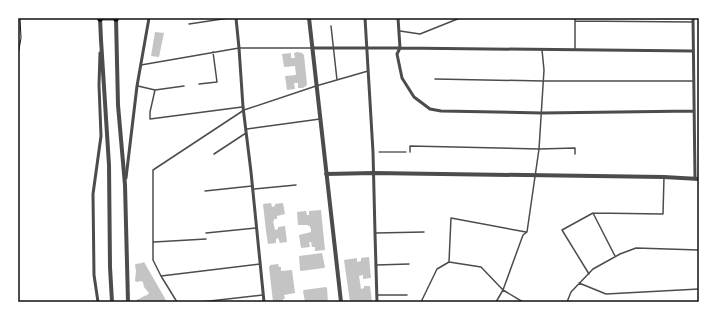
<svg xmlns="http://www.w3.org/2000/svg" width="717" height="320" font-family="'Golos Text',sans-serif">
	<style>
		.building { fill: #c4c4c4 }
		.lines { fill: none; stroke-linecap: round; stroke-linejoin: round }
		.path { stroke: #111; stroke-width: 1 }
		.service { stroke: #4c4c4c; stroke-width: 1.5 }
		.minor { stroke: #4c4c4c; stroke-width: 3 }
		.tertiary { stroke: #4c4c4c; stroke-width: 4 }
		.trunk { stroke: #111; stroke-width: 5.5 }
		.neatline { fill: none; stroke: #111; stroke-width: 1.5 }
	</style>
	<rect width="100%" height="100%" fill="#fff"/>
	<path class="building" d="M155,32L164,33L159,57L151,56Z
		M297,52L302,53L304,55L307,84L306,86L303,88H298V83H294L295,89L287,90L285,76L296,75L295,66L284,67L282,54L291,53V58H295L294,53Z
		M271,203L272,207L275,206V204L283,203L285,214L277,216V219H274V221H273L275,230L278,229V227L285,226L287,242L280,243L278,238L276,239V243L268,244L266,231L263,204Z
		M321,210L325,250L315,251V247H312L311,242H309L310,247L301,248L299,235L311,232V228H310V226H308V225H298L297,212L306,211L307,215H309V211Z
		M322,253L325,267L324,268L301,271L300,270L299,256Z
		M369,257L371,278L363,279V275L359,276L361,289L364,288V286H370L372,302H350L344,260L357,258V262L361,261V258Z
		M144,262L167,302L137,301V299H139L146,295V296L149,293L144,287L143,282L141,281L137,282L135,281L136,271L135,265L136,264L142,263Z
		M278,264L279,267H281V271L292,270L295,293L284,295L285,299H283V301L273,302L269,267L270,266V265Z
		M326,287L327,288L328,302H305L303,291L304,290Z"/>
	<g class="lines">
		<path class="path" d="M18,55L21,38L20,18
			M379,152H406"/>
		<path class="service" d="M575,21L693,22
			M189,24L229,18
			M331,26L337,80
			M400,31L420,34L460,18
			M575,50V18
			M141,65L239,48H311
			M435,79L543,81H693
			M199,84L217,82L213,52
			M138,86L155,90L184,86
			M155,90L150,112V119L242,107
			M247,129L320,119
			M410,152V146L539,149L575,148V154
			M214,154L246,133
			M254,189L296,185
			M205,191L252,186
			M593,213L615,256
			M206,233L256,228
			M376,233L424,232
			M154,242L206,239
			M449,262L451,218L526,232
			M449,262L481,267L503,290L523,302
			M376,265L409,264
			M589,274L562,230L593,213L663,214L664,177
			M161,276L260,264
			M579,283L606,294L699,289
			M377,295H407
			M177,302L161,276L153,260V170L244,110L316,86L368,71
			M201,302L263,295
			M421,302L437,269L449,262
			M496,302L503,290L523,235L527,232L539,149L544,70L542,50
			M567,302L571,292L593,269L620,254L636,248L699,250"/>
		<path class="minor" d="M236,18L239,48L243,107L251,172L264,302
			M365,18L373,152L375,233L377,302
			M398,18L400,48L397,54L402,78L414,97L430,109L441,111L542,113L694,111
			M693,18L695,179
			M101,19H116
			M312,48H400L693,51
			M126,178L137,86L149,18
			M98,302L94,275L93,194L101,136L99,85L100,53"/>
		<path class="tertiary" d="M100,18L101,40L109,165L110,267L112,302
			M116,18L118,105L125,185L128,302
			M309,18L341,302
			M326,174L373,173L664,177L699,179"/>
		<path class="trunk" d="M116,18V19
			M100,19L101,18"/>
	</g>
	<rect width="717" height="320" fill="none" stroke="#ffffff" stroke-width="38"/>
	<rect x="19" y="19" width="679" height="282" class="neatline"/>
</svg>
